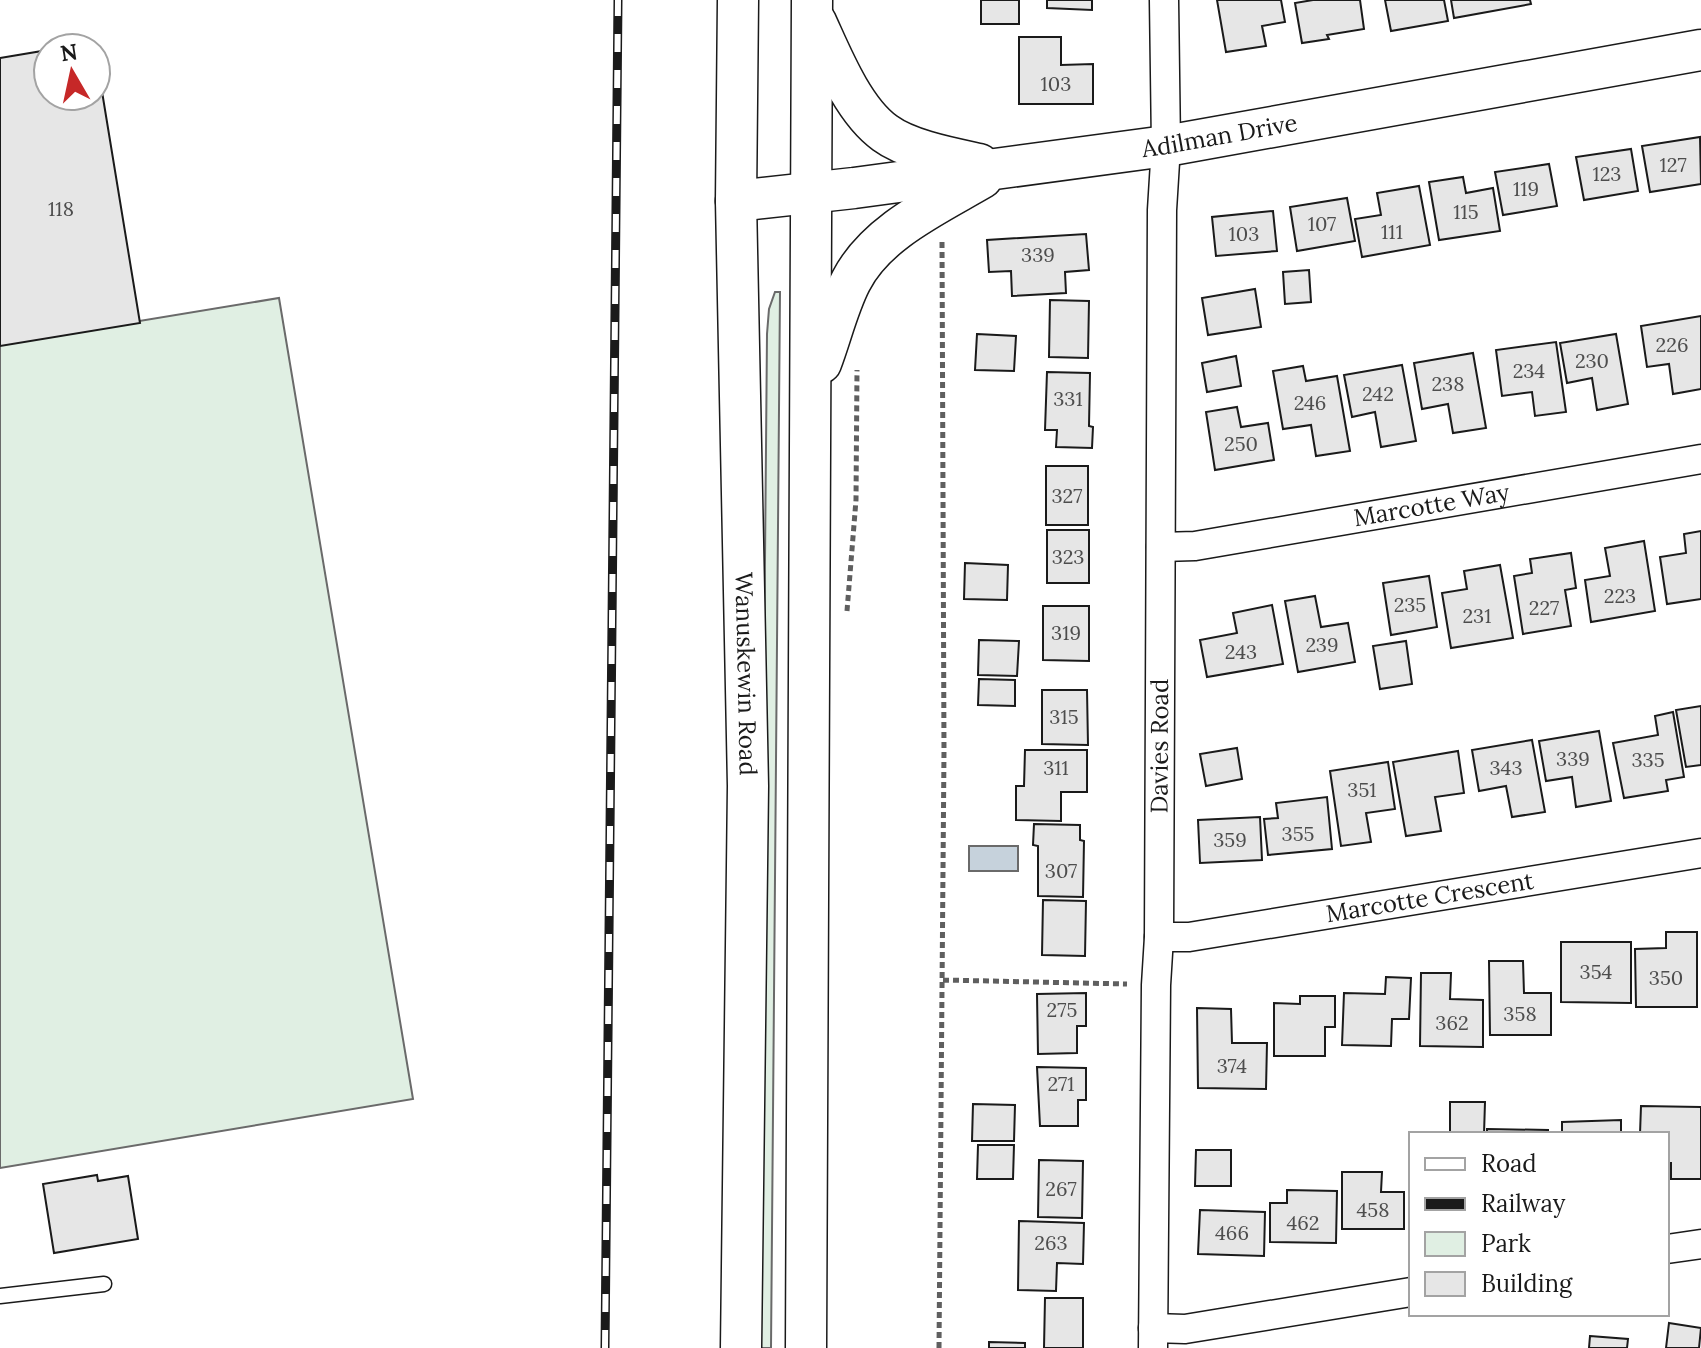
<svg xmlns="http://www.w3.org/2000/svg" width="1701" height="1348" font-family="Lora,serif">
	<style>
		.green { fill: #e0efe3; stroke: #6a6a6a; stroke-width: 2 }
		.water { fill: #c6d2dc; stroke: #6a6a6a; stroke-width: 2 }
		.building { fill: #e6e6e6; stroke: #1a1a1a; stroke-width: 2 }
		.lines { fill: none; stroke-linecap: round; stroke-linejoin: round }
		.lane-casing { stroke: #1a1a1a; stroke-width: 17 }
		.street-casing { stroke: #1a1a1a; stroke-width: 31 }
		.secondary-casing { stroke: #1a1a1a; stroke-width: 43 }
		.path { stroke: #5f5f5f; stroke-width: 5; stroke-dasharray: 6 4; stroke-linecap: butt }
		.lane { stroke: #fff; stroke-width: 14 }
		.street { stroke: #fff; stroke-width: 28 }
		.secondary { stroke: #fff; stroke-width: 40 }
		.rail-casing { stroke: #1a1a1a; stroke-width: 9 }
		.rail { stroke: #fff; stroke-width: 6; stroke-dasharray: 18; stroke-linecap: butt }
		.labels { text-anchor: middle; stroke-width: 6; stroke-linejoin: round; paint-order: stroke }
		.number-label { font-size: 20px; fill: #4d4d4d }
		.street-label { font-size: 24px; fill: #1a1a1a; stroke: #fff }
	</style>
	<rect width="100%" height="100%" fill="#fff"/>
	<path class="green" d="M775,292H780L771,1348H758L767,334L769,309Z
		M279,298L413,1099L0,1168V344Z"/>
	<path class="water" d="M969,846H1018V871H969Z"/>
	<path class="building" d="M981,0H1019V24H981Z
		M1047,0H1092V10L1047,8Z
		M1217,0H1281L1285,22L1262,26L1266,46L1226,52Z
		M1313,0H1360L1364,29L1327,35L1329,39L1302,43L1295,3Z
		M1385,0H1444L1448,21L1391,31Z
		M1451,0H1530L1531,4L1454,18Z
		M1019,37H1061V65L1093,64V104H1019Z
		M94,43L95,48H61Z
		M48,50V96H96V55L140,323L0,346V58Z
		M1700,137L1701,184L1650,192L1642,146Z
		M1631,149L1638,191L1584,200L1576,157Z
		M1549,164L1557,206L1503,215L1495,172Z
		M1463,177L1466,193L1493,188L1500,231L1439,240L1429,182Z
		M1419,186L1430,245L1362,257L1355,219L1381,215L1377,193Z
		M1347,198L1355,241L1297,251L1290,207Z
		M1273,211L1277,251L1216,256L1212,217Z
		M1086,234L1089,270L1065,272L1066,293L1012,296L1011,271L989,272L987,240Z
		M1309,270L1311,302L1285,304L1283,272Z
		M1255,289L1261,327L1208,335L1202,298Z
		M1050,300L1089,301L1088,358L1049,357Z
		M1701,316V389L1673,394L1669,364L1647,367L1641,326Z
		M977,334L1016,336L1014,371L975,370Z
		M1616,334L1628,404L1597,410L1592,378L1567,383L1560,343Z
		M1556,342L1566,412L1535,416L1532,392L1502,396L1496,350Z
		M1473,353L1486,428L1453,433L1448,404L1422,409L1414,363Z
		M1236,356L1241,386L1207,392L1202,363Z
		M1402,365L1416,441L1381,447L1375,412L1352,417L1344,375Z
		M1303,366L1306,381L1337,376L1350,451L1316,456L1311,425L1283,429L1273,371Z
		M1047,372L1090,373L1089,426L1093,427L1092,448L1056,447L1057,430H1045Z
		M1237,407L1241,427L1268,423L1274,460L1215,470L1206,412Z
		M1046,466H1088V525H1046Z
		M1047,530H1089V583H1047Z
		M1701,531V599L1667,604L1660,557L1686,553L1684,534Z
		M1644,541L1655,611L1591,622L1585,580L1610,576L1605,548Z
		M1571,553L1576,588L1565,590L1571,626L1523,634L1514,576L1532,573L1530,559Z
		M965,563L1008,565L1007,600L964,599Z
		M1500,565L1513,638L1451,648L1442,593L1467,589L1464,571Z
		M1429,576L1437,627L1391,635L1383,583Z
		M1315,596L1321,627L1348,623L1355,662L1298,672L1285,601Z
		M1272,605L1283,664L1207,677L1200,640L1237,633L1233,613Z
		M1043,606H1089V661L1043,660Z
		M979,640L1019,641L1017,676L978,675Z
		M1406,641L1412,684L1380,689L1373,646Z
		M979,679L1015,680V706L978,705Z
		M1042,690H1087L1088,745L1042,744Z
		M1701,706V765L1686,767L1676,710Z
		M1673,712L1684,777L1666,780L1668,791L1624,798L1613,743L1658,735L1655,716Z
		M1599,731L1611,801L1576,807L1572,777L1546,781L1539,741Z
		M1532,740L1545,812L1512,817L1506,786L1479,791L1472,750Z
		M1237,748L1242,779L1206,786L1200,754Z
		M1025,750H1087V792H1061V821L1016,820V786H1024Z
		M1458,751L1464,793L1435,797L1441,831L1406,836L1393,762Z
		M1388,762L1395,809L1366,813L1371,842L1341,846L1330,771Z
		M1327,797L1332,849L1268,855L1264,819L1278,818L1276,803Z
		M1260,817L1262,860L1200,863L1198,820Z
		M1034,824L1080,825V840L1084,841L1083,897L1038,896V846L1033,845Z
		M1043,900L1086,901L1085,956L1042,955Z
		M1666,932H1697V1007H1636L1635,949L1666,948Z
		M1561,942H1631V1003L1561,1002Z
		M1489,961H1523L1524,993H1551V1035H1490Z
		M1421,973H1451L1450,999L1483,1000V1047L1420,1046Z
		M1386,977L1411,978L1409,1019H1392L1391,1046L1342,1045L1344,993L1385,994Z
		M1086,993V1026H1077V1053L1038,1054L1037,994Z
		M1300,996H1335V1027H1325V1056H1274V1003L1300,1004Z
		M1197,1008L1231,1009L1232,1043H1267L1266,1089L1198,1088Z
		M1037,1067L1086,1068V1100H1078V1126H1040Z
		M1450,1102H1485L1484,1134H1450Z
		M973,1104L1015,1105L1014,1141H972Z
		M1641,1106L1701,1107V1179H1671V1163H1667V1134H1640Z
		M1621,1120V1134H1562V1122Z
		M1487,1129L1548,1130V1134H1487Z
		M978,1145H1014L1013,1179H977Z
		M1196,1150H1231V1186H1195Z
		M1039,1160L1083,1161L1082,1218L1038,1217Z
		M1342,1172H1382L1381,1192H1404V1229H1342Z
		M97,1175L98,1181L128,1176L138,1239L54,1253L43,1184Z
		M1287,1190L1337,1191L1336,1243L1270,1242V1203H1287Z
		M1200,1210L1265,1212L1264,1256L1198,1254Z
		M1019,1221L1084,1223L1083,1264L1057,1263L1056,1291L1018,1290Z
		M1045,1298H1083V1348H1044Z
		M1669,1323L1701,1328L1699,1348H1666Z
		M1590,1336L1628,1339L1627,1348H1589Z
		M989,1342L1025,1343V1348H989Z"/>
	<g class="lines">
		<g class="lane-casing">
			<path id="lane" d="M0,1296L104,1284"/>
		</g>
		<g class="street-casing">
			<g id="street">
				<path id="s1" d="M1161,547L1195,546L1701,459"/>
				<path id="s2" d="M1159,937H1189L1701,853"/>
				<path d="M1667,1249L1701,1244"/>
				<path d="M1153,1328L1185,1329L1411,1292"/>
				<path id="s3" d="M1153,1348L1156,985L1159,937L1162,210L1166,146L1164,0"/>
			</g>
		</g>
		<g class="secondary-casing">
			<g id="secondary">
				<path id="s4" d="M738,0L736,201L748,786L741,1348"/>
				<path d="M816,22C832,57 853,110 885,133C908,150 951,158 979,164"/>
				<path id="s5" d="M736,201L854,188L1166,146L1701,50"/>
				<path d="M821,363C831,337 838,306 851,281C876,232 936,205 982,178"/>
				<path d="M806,1348L812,0"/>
			</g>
		</g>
		<path class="path" d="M847,611L856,500L857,370
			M943,980L1127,984
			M939,1348L944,751L942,241"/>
		<use href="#lane" class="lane"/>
		<use href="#street" class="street"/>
		<use href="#secondary" class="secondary"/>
		<g class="rail-casing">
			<path id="rail" d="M605,1348L618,0"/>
		</g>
		<use href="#rail" class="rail"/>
	</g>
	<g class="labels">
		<g class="number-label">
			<text x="1056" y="91">103</text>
			<text x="1673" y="172">127</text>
			<text x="1607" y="181">123</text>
			<text x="1526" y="196">119</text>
			<text x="61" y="216">118</text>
			<text x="1466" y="219">115</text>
			<text x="1322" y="231">107</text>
			<text x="1392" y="239">111</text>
			<text x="1244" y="241">103</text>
			<text x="1038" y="262">339</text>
			<text x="1672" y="352">226</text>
			<text x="1592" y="368">230</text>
			<text x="1529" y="378">234</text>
			<text x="1448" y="391">238</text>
			<text x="1378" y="401">242</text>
			<text x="1068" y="406">331</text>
			<text x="1310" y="410">246</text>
			<text x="1241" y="451">250</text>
			<text x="1067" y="503">327</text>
			<text x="1068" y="564">323</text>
			<text x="1620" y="603">223</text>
			<text x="1410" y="612">235</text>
			<text x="1544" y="615">227</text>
			<text x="1477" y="623">231</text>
			<text x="1066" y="640">319</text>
			<text x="1322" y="652">239</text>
			<text x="1241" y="659">243</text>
			<text x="1064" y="724">315</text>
			<text x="1573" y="766">339</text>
			<text x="1648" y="767">335</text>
			<text x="1056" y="775">311</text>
			<text x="1506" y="775">343</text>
			<text x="1362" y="797">351</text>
			<text x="1298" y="841">355</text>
			<text x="1230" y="847">359</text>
			<text x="1061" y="878">307</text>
			<text x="1596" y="979">354</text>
			<text x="1666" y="985">350</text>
			<text x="1062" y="1017">275</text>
			<text x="1520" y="1021">358</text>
			<text x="1452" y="1030">362</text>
			<text x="1232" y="1073">374</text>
			<text x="1061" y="1091">271</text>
			<text x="1061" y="1196">267</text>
			<text x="1373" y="1217">458</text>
			<text x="1303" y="1230">462</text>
			<text x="1232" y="1240">466</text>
			<text x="1051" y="1250">263</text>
		</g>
		<g class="street-label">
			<text dy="8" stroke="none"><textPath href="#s5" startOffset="488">Adilman Drive</textPath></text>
			<text dy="8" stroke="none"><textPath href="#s1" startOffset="274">Marcotte Way</textPath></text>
			<text dy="8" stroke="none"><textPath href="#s4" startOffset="674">Wanuskewin Road</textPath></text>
			<text dy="8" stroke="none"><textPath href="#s3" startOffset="602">Davies Road</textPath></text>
			<text dy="8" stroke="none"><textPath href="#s2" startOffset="274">Marcotte Crescent</textPath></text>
		</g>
	</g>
	<rect x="1409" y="1132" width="260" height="184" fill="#ffffff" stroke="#a3a3a3" stroke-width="2"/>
	<rect x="1425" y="1158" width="40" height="12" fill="#ffffff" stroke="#a3a3a3" stroke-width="2"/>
	<text x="1481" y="1172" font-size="24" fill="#1a1a1a">Road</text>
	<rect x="1425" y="1198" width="40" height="12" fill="#1a1a1a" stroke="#a3a3a3" stroke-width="2"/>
	<text x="1481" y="1212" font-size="24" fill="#1a1a1a">Railway</text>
	<rect x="1425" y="1232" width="40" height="24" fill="#e0efe3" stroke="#a3a3a3" stroke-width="2"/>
	<text x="1481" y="1252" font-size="24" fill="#1a1a1a">Park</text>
	<rect x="1425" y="1272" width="40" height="24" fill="#e6e6e6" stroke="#a3a3a3" stroke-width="2"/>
	<text x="1481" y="1292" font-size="24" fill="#1a1a1a">Building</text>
	<g transform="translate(72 72) rotate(351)"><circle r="38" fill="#ffffff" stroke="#a3a3a3" stroke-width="2"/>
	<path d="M0-6L14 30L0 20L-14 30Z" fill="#c62828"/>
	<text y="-12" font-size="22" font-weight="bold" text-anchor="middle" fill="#1a1a1a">N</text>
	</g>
</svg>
